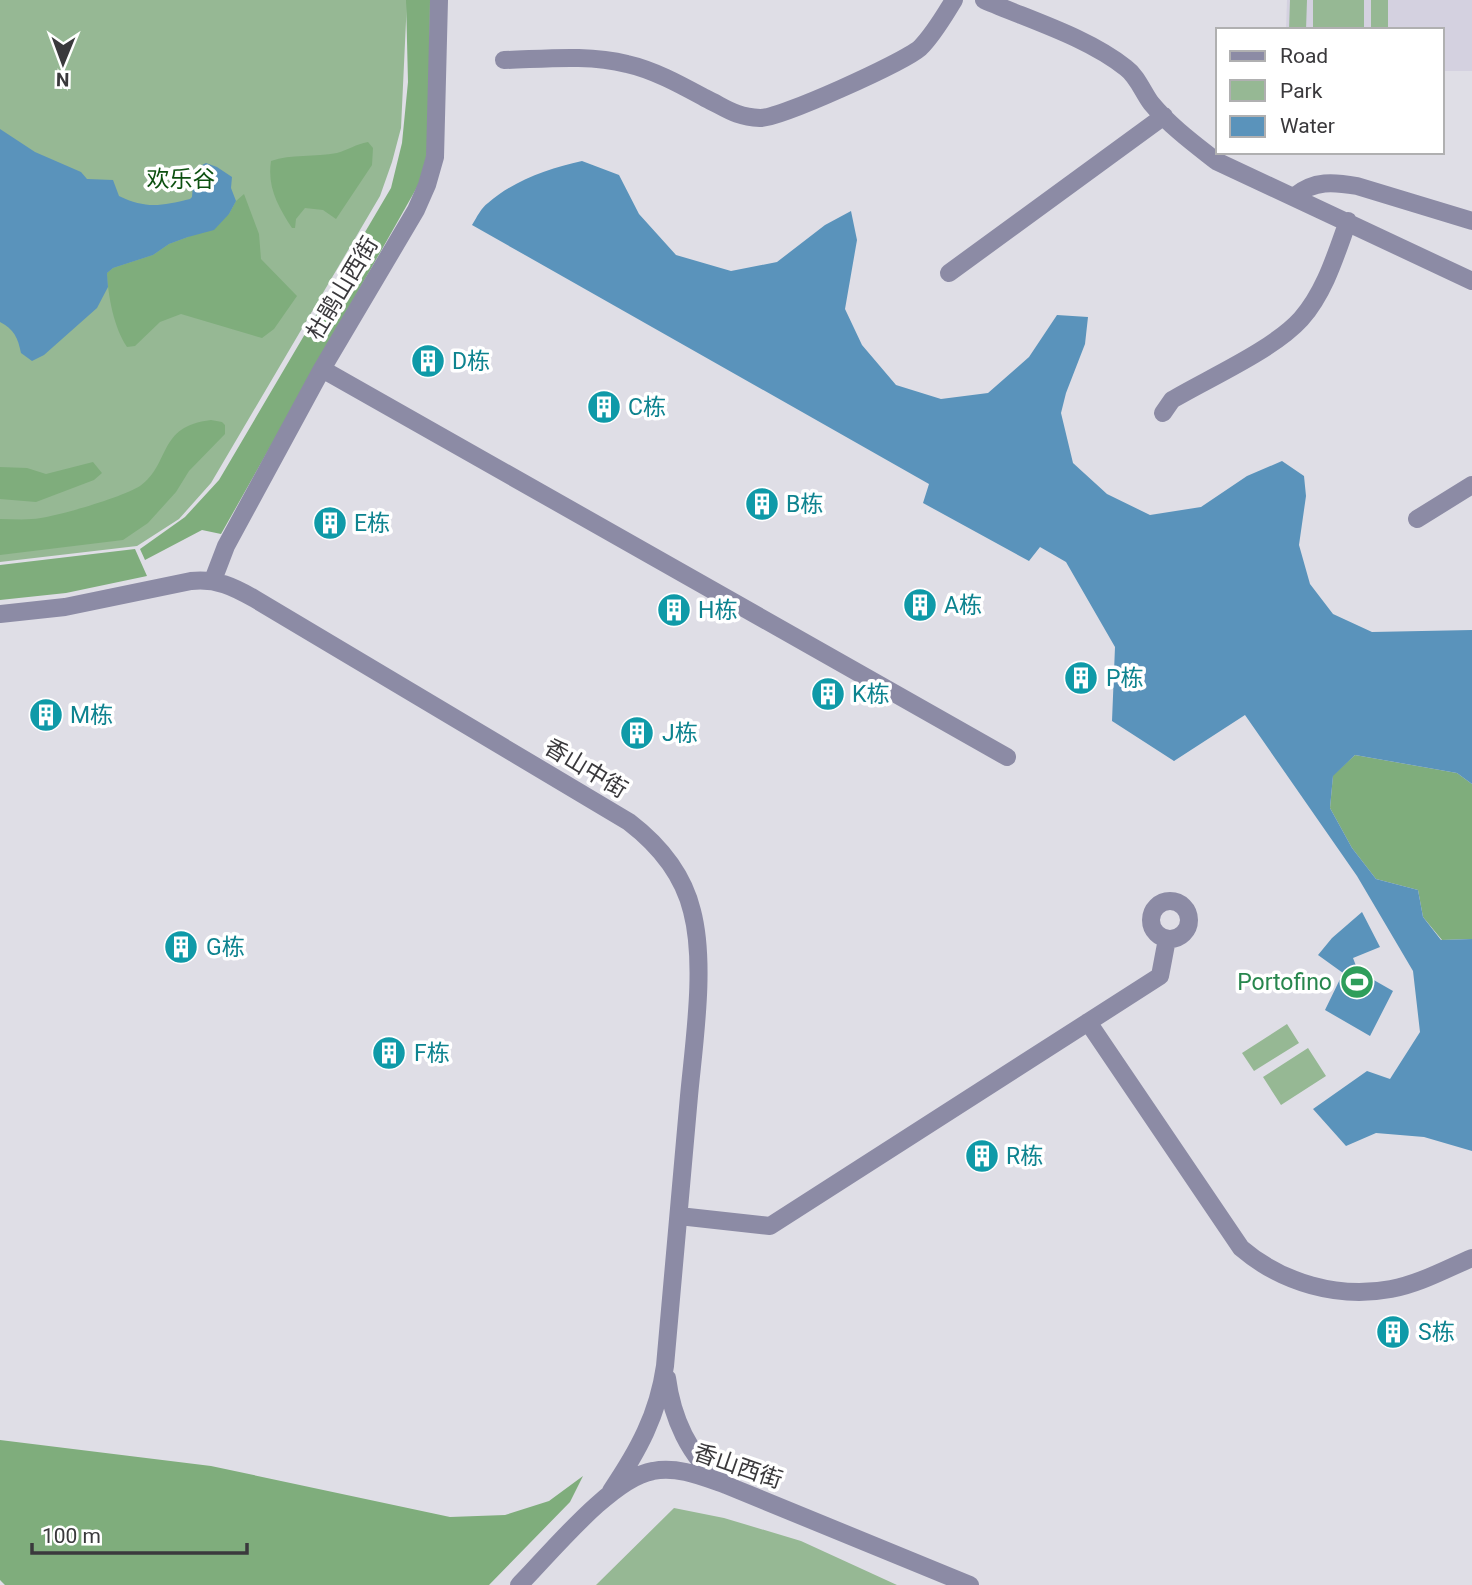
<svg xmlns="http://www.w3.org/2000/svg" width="1472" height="1585" font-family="Roboto,'Noto Sans SC',sans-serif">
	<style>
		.built { fill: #d4d1e0 }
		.green { fill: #96b894 }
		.forest { fill: #7fad7c }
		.water { fill: #5a93bb }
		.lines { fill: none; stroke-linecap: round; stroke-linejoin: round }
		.minor { stroke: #8c8ba5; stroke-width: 18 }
		.labels { text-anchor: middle; stroke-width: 7; stroke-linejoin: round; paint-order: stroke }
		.park-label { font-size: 23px; fill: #0c5010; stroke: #fff }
		.street-label { font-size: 23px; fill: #3a393c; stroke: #fff }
		.culture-label { font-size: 23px; fill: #0d838f; stroke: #fff; text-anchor: start }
		.leisure-label { font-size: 23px; fill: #27864d; stroke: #fff; text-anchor: end }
	</style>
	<rect width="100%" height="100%" fill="#dfdee6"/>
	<path class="built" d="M1287,0H1472V71H1442V30H1286Z"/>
	<path class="green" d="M0,0H407L401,128L392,162L380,196L211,483L179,519L137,546L0,562Z
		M1290,0H1307L1306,30H1289Z
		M1313,0H1364V28L1313,27Z
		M1371,0H1388V30H1371Z
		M1287,1024L1299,1043L1254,1071L1242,1053Z
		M1308,1048L1326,1076L1281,1105L1263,1077Z
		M674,1508L724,1518L801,1541L897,1585H596Z"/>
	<path class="forest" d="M406,0H430L429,166L221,534L202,530L145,560L140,549L185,517L219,480L391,188L402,143L408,82Z
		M368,142L373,148L372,165L336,219L323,210L305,208L296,219L295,228H292C278,206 267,187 271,161C291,154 315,157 337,153C348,150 356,144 368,142Z
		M244,194L259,234L261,259L297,296L274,329L262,338L181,314L160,322L135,346L127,347C114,328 108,296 107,273L113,268L153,255L169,244L188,237L229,214L236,201Z
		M211,420L222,422L225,425V434L189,471L176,492L148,523L123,540L0,555V519C11,519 22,520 32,519C53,518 123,497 140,486C171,464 157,426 211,420Z
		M93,462L102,473L94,480L36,502L0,499V467L27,468L46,474Z
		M135,549L147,576L66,593L0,600V565Z
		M1355,755L1457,773L1472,784V939L1442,940L1423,917L1418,890L1376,879L1352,848L1330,808L1333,775Z
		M0,1440L211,1466L450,1517L505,1515L549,1501L583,1476L570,1502L489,1585H5L0,1580Z"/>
	<path class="water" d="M0,129L35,152L81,172L87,179L113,180L119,196C146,209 161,206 190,199L192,197L194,169L206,163L217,167L232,177L231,188L236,201L229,214L214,230L188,237L169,244L153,255L113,268L107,273L108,287L97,308L44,355L32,361L21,353C18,338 14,329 0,322Z
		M582,161L619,175L639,214L676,255L731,271L777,262L825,225L851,211L857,240L845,309L862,345L896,385L941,399L988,393L1029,357L1057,315L1088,317L1085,344L1066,393L1061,413L1073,463L1107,494L1150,515L1201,507L1247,476L1282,461L1304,476L1306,496L1299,545L1310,584L1333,614L1372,632L1472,630V784L1457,773L1355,755L1333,776L1330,808L1352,848L1376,879L1418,890L1423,917L1441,940L1472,939V1151L1424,1137L1376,1133L1346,1146L1313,1109L1367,1071L1390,1079L1420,1032L1413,971L1357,876L1245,715L1174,761L1112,721L1115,647L1066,562L1040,547L1029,561L923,503L929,484L472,225C477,217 481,208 488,203C513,181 549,168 582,161Z
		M1362,912L1380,947L1353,958L1358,971L1393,991L1370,1036L1325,1010L1343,973L1318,955L1332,938Z"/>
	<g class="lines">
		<path class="minor" d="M984,0C1030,20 1087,37 1126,68C1137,76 1143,92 1151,103C1170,126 1193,143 1216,161L1472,281
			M504,60C544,59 588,54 627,64C654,70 681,85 705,98C726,108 735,117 760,118C779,119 904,62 920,48C934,34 944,16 954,0
			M1295,196C1314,180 1334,182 1357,186L1472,221
			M949,273L1164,116
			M322,369L1007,757
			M1163,413L1172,400C1209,378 1273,350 1301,319C1325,292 1336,254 1348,221
			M1417,519L1472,485
			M213,580L226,546L322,369L416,210L427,185L435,157L439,0
			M0,614L65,607L191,581C216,578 234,587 255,599L629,822C659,845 683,874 692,911C706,964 694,1042 689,1096C681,1186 673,1276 665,1366C658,1415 638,1451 611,1491
			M1151 920a19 19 0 1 1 38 0a19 19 0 1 1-38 0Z
			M1088,1022L1241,1248C1282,1283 1338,1299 1391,1289C1419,1284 1446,1269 1472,1258
			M679,1216L770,1226L1160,976L1167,939
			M667,1378C672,1417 689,1457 721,1481
			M519,1585C550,1554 611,1478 653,1471C678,1466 703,1477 726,1485L970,1585"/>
	</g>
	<defs>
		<g id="building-disc" transform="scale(1.75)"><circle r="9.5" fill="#0f9aa8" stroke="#fff"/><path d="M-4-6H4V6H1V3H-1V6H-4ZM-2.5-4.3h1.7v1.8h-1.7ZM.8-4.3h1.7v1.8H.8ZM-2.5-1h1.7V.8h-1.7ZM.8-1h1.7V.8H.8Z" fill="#fff"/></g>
		<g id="stadium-disc" transform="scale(1.75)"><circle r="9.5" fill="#2e9e5b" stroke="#fff"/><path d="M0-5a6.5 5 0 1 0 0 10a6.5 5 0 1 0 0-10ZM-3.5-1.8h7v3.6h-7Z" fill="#fff"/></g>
	</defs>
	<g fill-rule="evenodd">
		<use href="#building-disc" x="428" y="361"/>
		<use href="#building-disc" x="604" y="407"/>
		<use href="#building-disc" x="762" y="504"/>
		<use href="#building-disc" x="330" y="523"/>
		<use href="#building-disc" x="920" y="605"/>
		<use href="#building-disc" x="674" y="610"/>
		<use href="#building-disc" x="1081" y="678"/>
		<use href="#building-disc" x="828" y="694"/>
		<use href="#building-disc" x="46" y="715"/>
		<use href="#building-disc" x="637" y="733"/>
		<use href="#building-disc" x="181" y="947"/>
		<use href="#stadium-disc" x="1357" y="982"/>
		<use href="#building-disc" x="389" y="1053"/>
		<use href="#building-disc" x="982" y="1156"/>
		<use href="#building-disc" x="1393" y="1332"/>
	</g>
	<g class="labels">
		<g class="park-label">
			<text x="181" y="187">欢乐谷</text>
		</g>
		<g class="street-label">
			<text transform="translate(342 288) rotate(-59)" y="8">杜鹃山西街</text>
			<text transform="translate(586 768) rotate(31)" y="8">香山中街</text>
			<text transform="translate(738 1466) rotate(19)" y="8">香山西街</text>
		</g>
		<g class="culture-label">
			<text x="452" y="369">D栋</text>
			<text x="628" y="415">C栋</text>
			<text x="786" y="512">B栋</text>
			<text x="354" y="531">E栋</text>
			<text x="944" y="613">A栋</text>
			<text x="698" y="618">H栋</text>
			<text x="1106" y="686">P栋</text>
			<text x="852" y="702">K栋</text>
			<text x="70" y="723">M栋</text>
			<text x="662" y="741">J栋</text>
			<text x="206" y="955">G栋</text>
			<text x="414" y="1061">F栋</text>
			<text x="1006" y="1164">R栋</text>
			<text x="1418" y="1340">S栋</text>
		</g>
		<g class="leisure-label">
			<text x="1332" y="990">Portofino</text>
		</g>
	</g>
	<rect x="1216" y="28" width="228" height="126" fill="#ffffff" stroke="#b0b0b1" stroke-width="2"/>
	<rect x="1230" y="51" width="35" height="10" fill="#8c8ba5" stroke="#b0b0b1" stroke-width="2"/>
	<text x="1280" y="63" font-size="21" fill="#3a393c">Road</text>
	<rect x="1230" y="80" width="35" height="21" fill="#96b894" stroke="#b0b0b1" stroke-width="2"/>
	<text x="1280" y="98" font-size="21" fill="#3a393c">Park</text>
	<rect x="1230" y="116" width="35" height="21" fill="#5a93bb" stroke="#b0b0b1" stroke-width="2"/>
	<text x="1280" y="133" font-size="21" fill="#3a393c">Water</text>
	<g transform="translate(63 63) rotate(181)" stroke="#ffffff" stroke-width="5" paint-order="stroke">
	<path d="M0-5L12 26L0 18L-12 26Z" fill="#3a393c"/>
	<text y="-10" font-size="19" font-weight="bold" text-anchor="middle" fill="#3a393c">N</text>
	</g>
	<path d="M32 1543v10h215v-10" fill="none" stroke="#3a393c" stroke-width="3.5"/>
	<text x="42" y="1543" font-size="21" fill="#3a393c" stroke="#ffffff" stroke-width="5" paint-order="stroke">100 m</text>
</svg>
